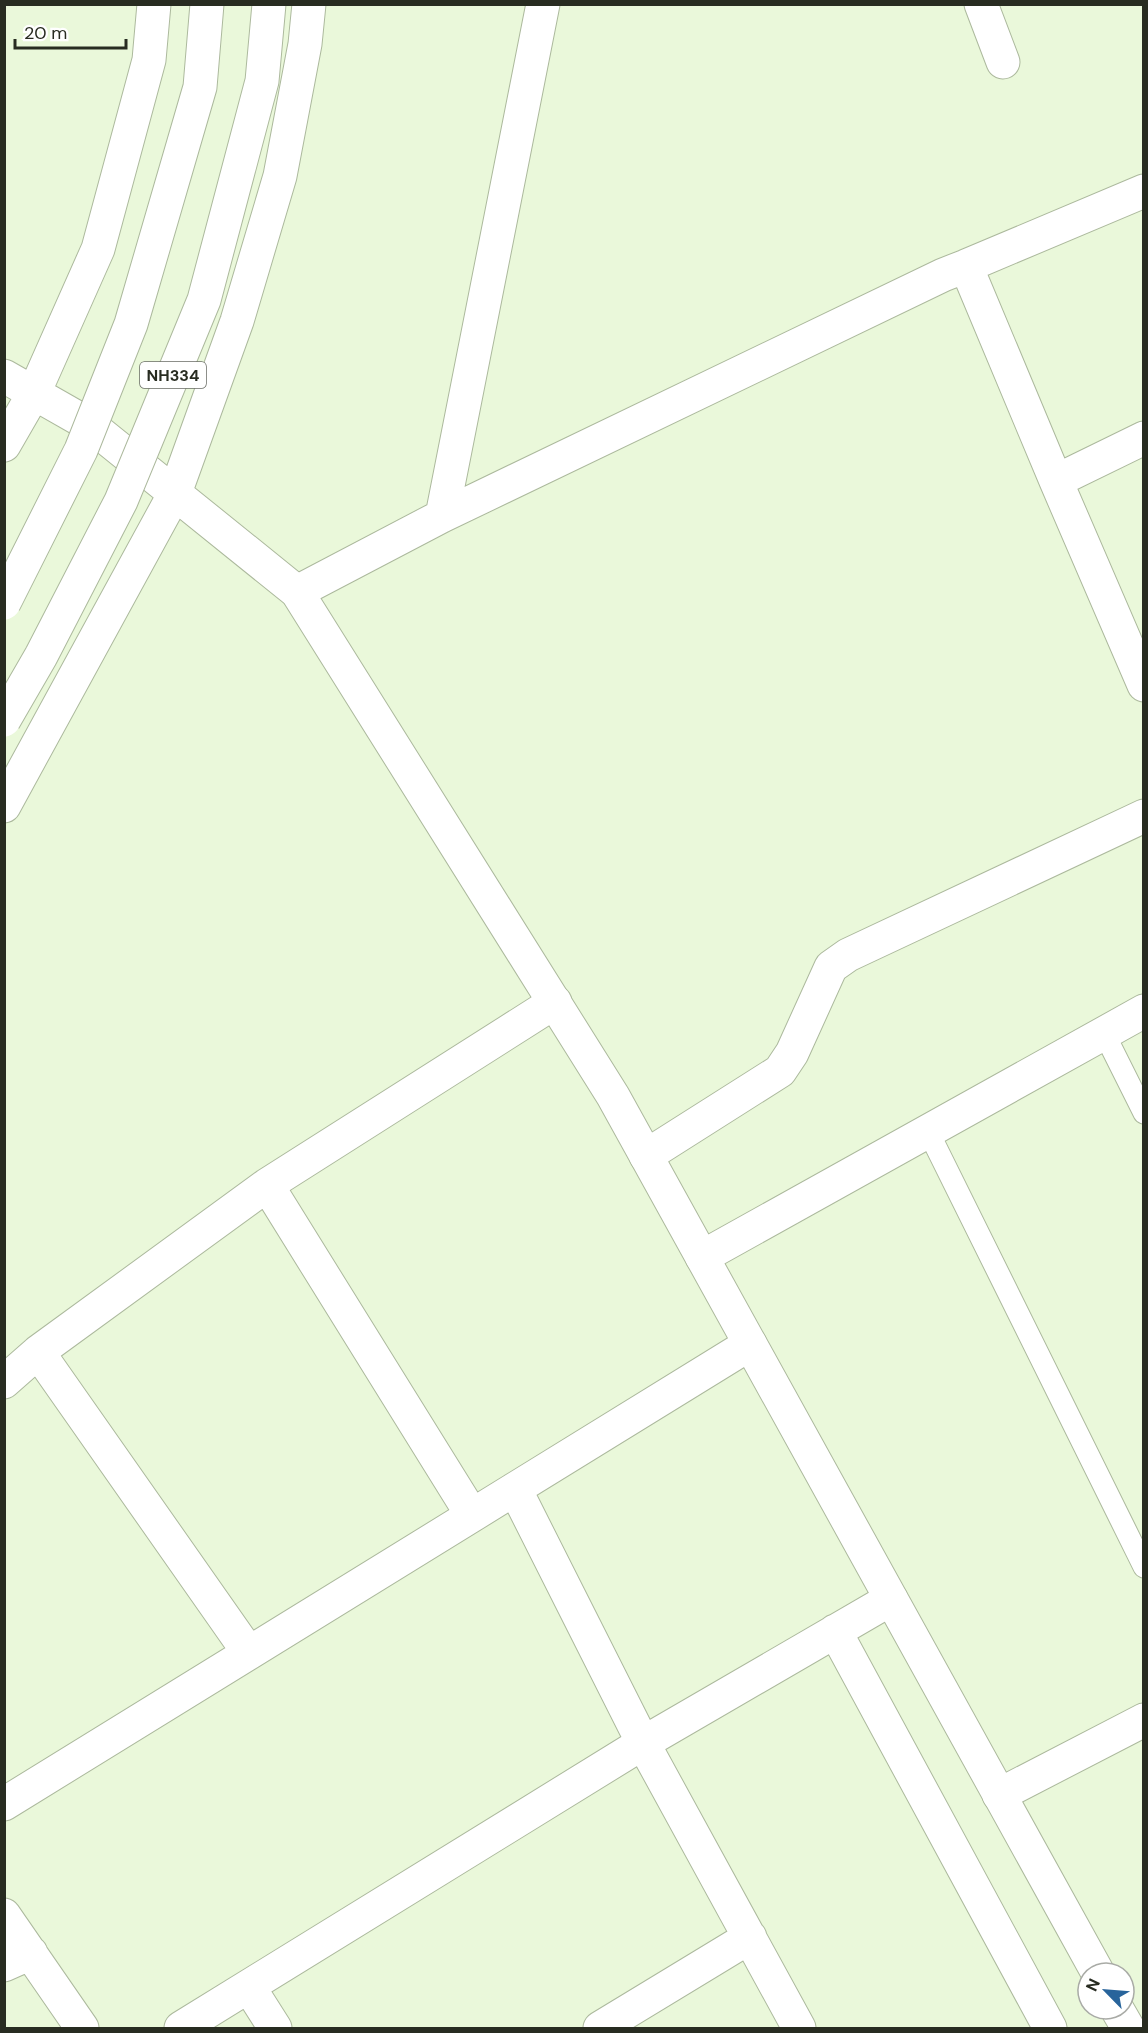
<svg xmlns="http://www.w3.org/2000/svg" width="1148" height="2033" font-family="'DM Sans',sans-serif">
	<style>
		.lines { fill: none; stroke-linecap: round; stroke-linejoin: round }
		.lane-casing { stroke: #acb99d; stroke-width: 23 }
		.street-casing { stroke: #acb99d; stroke-width: 35 }
		.secondary-casing { stroke: #acb99d; stroke-width: 35 }
		.lane { stroke: #fff; stroke-width: 21 }
		.street { stroke: #fff; stroke-width: 33 }
		.secondary { stroke: #fff; stroke-width: 33 }
		.highway-bridge-casing { stroke: #acb99d; stroke-width: 35; stroke-linecap: butt }
		.highway-bridge { stroke: #fff; stroke-width: 33 }
		.labels { text-anchor: middle; stroke-width: 6; stroke-linejoin: round; paint-order: stroke }
		.shield { fill: #fff; stroke: #686b64; stroke-width: 1.5 }
		.shield-label { font-size: 16px; font-weight: bold; fill: #282c21 }
	</style>
	<rect width="100%" height="100%" fill="#eaf8da"/>
	<g class="lines">
		<g class="lane-casing">
			<path id="lane" d="M1104,1033L1144,1113
				M928,1131L1144,1567"/>
		</g>
		<g class="street-casing">
			<path id="street" d="M981,4L1003,62
				M966,266L1144,191
				M1056,481L1144,438
				M442,516L543,4
				M297,592L442,516L943,275L966,266L1056,481L1144,685
				M646,1156L780,1071L792,1053L831,967L848,955L1144,816
				M267,1185L472,1515
				M702,1257L1144,1011
				M38,1352L249,1653
				M4,1382L38,1352L267,1185L555,1002
				M515,1489L643,1743L799,2028
				M835,1631L1050,2028
				M999,1795L1144,1720
				M4,1804L750,1344
				M4,1915L82,2028
				M4,1965L31,1953
				M249,1987L275,2028
				M181,2028L643,1743L891,1599
				M600,2028L750,1937"/>
		</g>
		<g class="secondary-casing">
			<path id="secondary" d="M4,376L90,425L297,592L613,1096L1098,1973
				M4,445L34,393L98,249L149,60L154,4
				M4,806L175,493L237,321L280,176L305,44L309,4
				M1117,2009L1128,2028"/>
		</g>
		<use href="#lane" class="lane"/>
		<use href="#street" class="street"/>
		<use href="#secondary" class="secondary"/>
		<g class="highway-bridge-casing">
			<path id="highway-bridge" d="M4,603L81,450L131,324L200,87L207,4
				M4,720L41,656L121,501L204,300L262,81L269,4"/>
		</g>
		<use href="#highway-bridge" class="highway-bridge"/>
	</g>
	<g class="labels">
		<rect class="shield" x="140" y="362" width="66" height="26" rx="4.5"/>
		<g class="shield-label">
			<text x="173" y="381">NH334</text>
		</g>
	</g>
	<rect width="1148" height="2033" fill="none" stroke="#282c21" stroke-width="12"/>
	<g transform="translate(1106 1991) rotate(295)"><circle r="28" fill="#ffffff" stroke="#a9aba6" stroke-width="1.5"/>
	<path d="M0-4.5L10 22L0 15L-10 22Z" fill="#28649b"/>
	<text y="-9" font-size="16" font-weight="bold" text-anchor="middle" fill="#282c21">N</text>
	</g>
	<path d="M15 39v9h111v-9" fill="none" stroke="#282c21" stroke-width="3"/>
	<text x="24" y="39" font-size="18" fill="#282c21" stroke="#ffffff" stroke-width="4.5" paint-order="stroke">20 m</text>
</svg>
